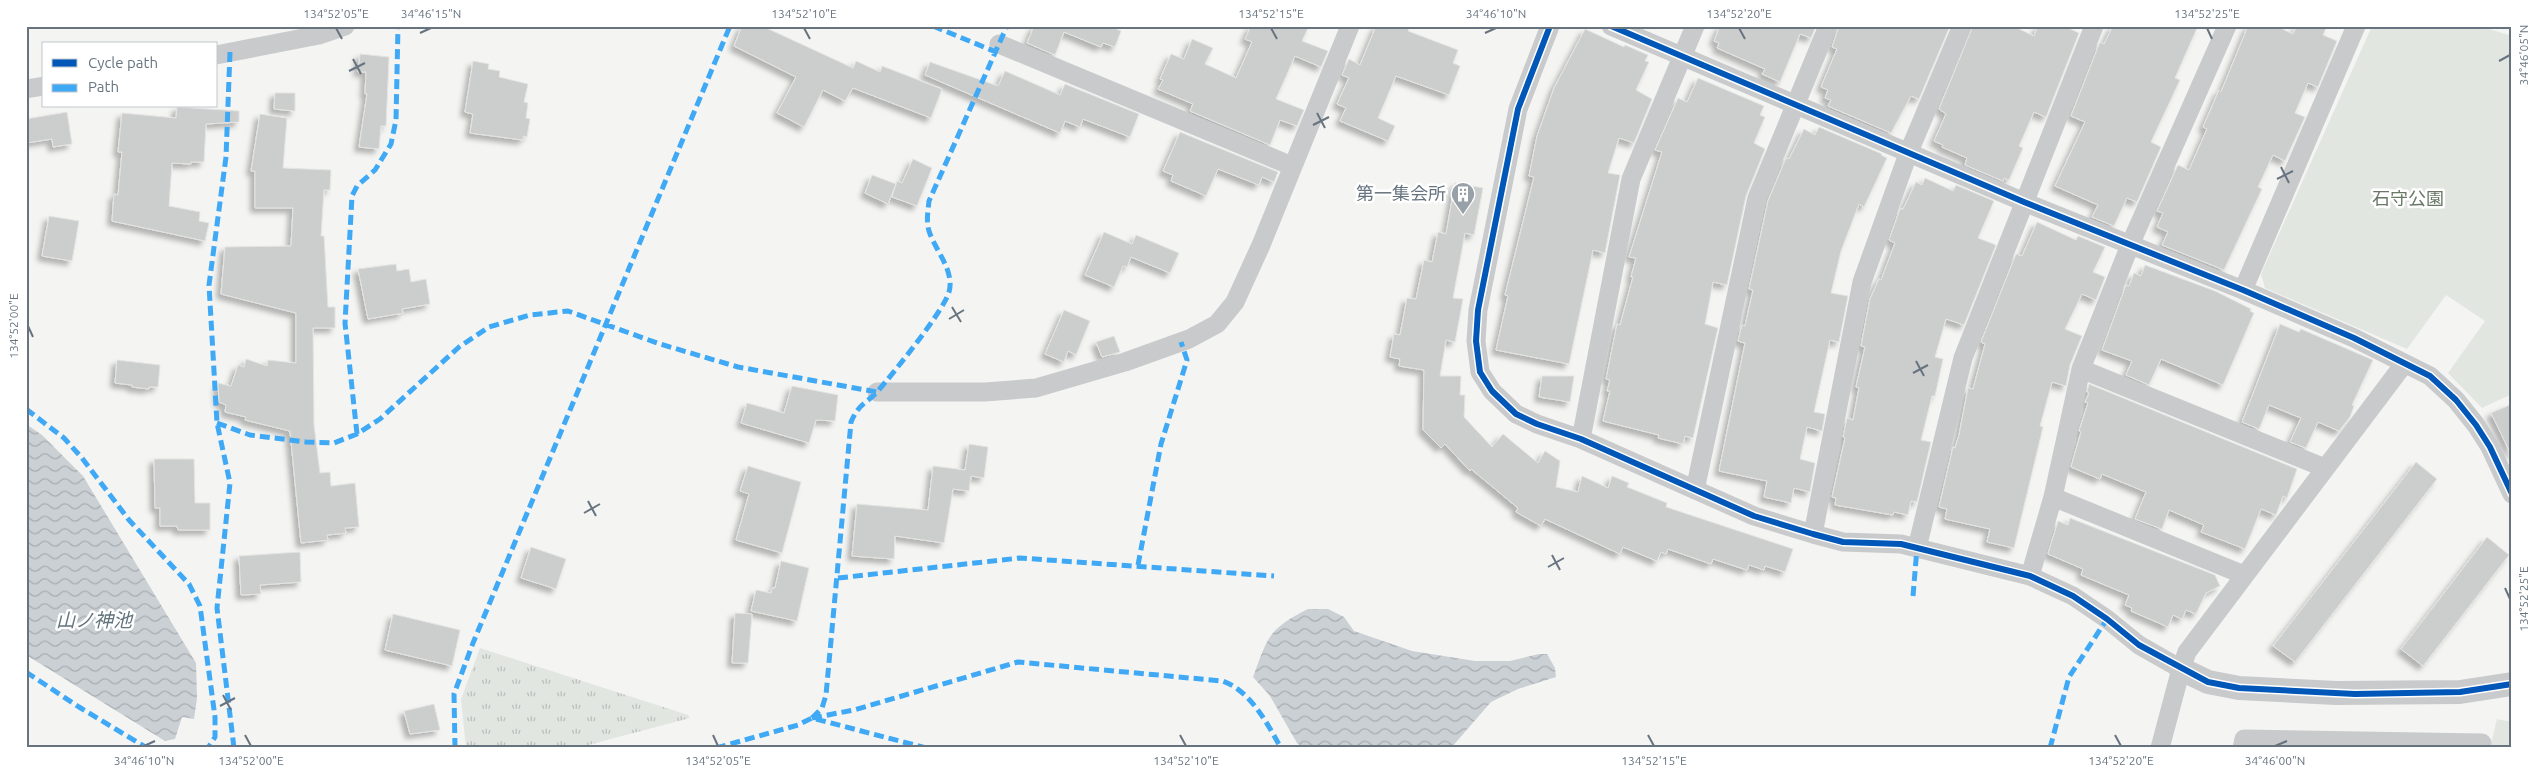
<svg xmlns="http://www.w3.org/2000/svg" width="2538" height="774" font-family="Ubuntu,'Noto Sans JP',sans-serif">
	<style>
		.grass { fill: url(#grass-tufts) }
		.green { fill: #e2e6e1 }
		.water { fill: url(#water-waves) }
		.building { fill: #cccdcd; stroke: #e4e4e3; filter: url(#shadow) }
		.lines { fill: none; stroke-linecap: round; stroke-linejoin: round }
		.minor { stroke: #c9cacb; stroke-width: 19 }
		.tertiary { stroke: #c9cacb; stroke-width: 24 }
		.quiet { stroke: #3fa9f5; stroke-width: 5; stroke-dasharray: 10 5; stroke-linecap: butt }
		.cycleway-casing { stroke: #fff; stroke-width: 9 }
		.cycleway { stroke: #0057b8; stroke-width: 6 }
		.ticks { fill: none; stroke: #677480; stroke-width: 2 }
		.labels { text-anchor: middle; stroke-width: 5; stroke-linejoin: round; paint-order: stroke }
		.poi-label { font-size: 18px; fill: #677480; stroke: #fff; text-anchor: end }
		.park-label { font-size: 18px; fill: #687865; stroke: #fff }
		.water-label { font-size: 19px; font-style: italic; fill: #63757d; stroke: #fff }
		.neatline { fill: none; stroke: #677480; stroke-width: 2 }
		.ticks-label { font-size: 12px; text-anchor: middle; fill: #677480 }
	</style>
	<defs>
		<pattern id="grass-tufts" width="24" height="20" patternUnits="userSpaceOnUse" patternTransform="scale(1.25)"><rect width="24" height="20" fill="#e2e6e1"/><path d="M3 7l-1-3M5 7V3M7 7l1-3M15 17l-1-3M17 17v-4M19 17l1-3" fill="none" stroke="#bbbfbc"/></pattern>
		<pattern id="water-waves" width="16" height="10" patternUnits="userSpaceOnUse" patternTransform="scale(1.25)"><rect width="16" height="10" fill="#cad0d4"/><path d="M0 5q4-4 8 0t8 0" fill="none" stroke="#a8adb1"/></pattern>
		<filter id="shadow"><feDropShadow dx="-4.5" dy="4.5" stdDeviation="2.5" flood-color="#0004"/></filter>
	</defs>
	<rect width="100%" height="100%" fill="#f4f4f3"/>
	<path class="grass" d="M480,648L688,715L690,718L577,748H466L461,699Z"/>
	<path class="green" d="M2372,26H2479L2512,36V394L2482,408L2448,373L2485,321L2446,295L2407,349L2265,288L2261,274Z
		M2497,719L2512,722V748H2490Z"/>
	<path class="water" d="M26,424L42,435L83,476L196,663L197,698L194,719L182,717L175,739L165,741L26,655Z
		M1308,609H1328L1344,617L1354,631L1412,651L1475,661H1510L1539,654H1547L1555,668L1556,677L1518,689L1491,702L1451,748H1303L1297,743L1270,696L1253,677C1268,637 1268,629 1308,609Z"/>
	<path class="building" d="M742,26H762L853,68L856,61L880,72L882,66L942,89L931,118L853,88L845,101L823,90L804,127L777,113L796,77L734,46Z
		M1034,26H1110L1121,31L1115,47L1103,43L1101,47L1064,32L1055,55L1027,43Z
		M1251,26H1309L1302,41L1328,51L1321,67L1295,56L1276,99L1304,110L1297,126L1280,120L1270,145L1190,111L1193,104L1158,89L1163,80L1160,79L1171,54L1184,59L1192,39L1213,48L1205,64L1236,78L1252,42L1245,39Z
		M1376,26H1410L1408,31L1458,50L1453,63L1460,66L1449,95L1396,76L1378,118L1395,126L1388,141L1340,121L1346,108L1337,104L1349,78L1342,75L1349,59L1360,65Z
		M1720,26H1816L1811,38L1800,34L1780,82L1762,74L1765,69L1717,48L1719,43L1714,41Z
		M1839,26H1950L1919,99L1911,96L1891,133L1828,106L1831,100L1825,98L1828,90L1821,87L1837,49L1832,47Z
		M1973,26H2013L2034,36L2038,26H2064L2079,33L2046,117L2034,112L2019,146L2023,148L2009,180L2004,178L2003,181L1965,165L1967,158L1942,147L1943,145L1934,141L1946,114L1939,109Z
		M2113,26H2198L2175,78L2180,80L2151,142L2161,147L2137,202L2127,198L2114,226L2092,217L2098,205L2055,186L2085,122L2071,116L2100,42L2104,44Z
		M2248,26H2276L2293,34L2297,26H2327L2323,35L2337,41L2318,87L2308,83L2295,113L2305,117L2285,161L2273,155L2258,187L2262,189L2224,270L2162,245L2168,232L2157,227L2163,213L2157,211L2178,165L2189,170L2207,129L2203,127L2219,90L2221,92Z
		M1585,29L1624,47L1625,45L1648,55L1645,61L1649,62L1636,90L1652,99L1634,143L1619,138L1608,173L1620,175L1605,253L1593,250L1569,364L1496,350L1508,296L1505,295L1534,177L1529,176L1537,136L1554,88Z
		M360,54L389,57L386,126H381L379,149L359,147L367,94H365L366,72H358Z
		M473,61L489,64L488,69L500,71L499,77L528,84L524,102L528,103L526,118L530,119L527,137L523,136V140L470,133L473,114L465,112Z
		M930,62L998,86L1005,71L1060,95L1065,84L1139,114L1130,137L1083,119L1080,127L1065,121L1060,133L925,75Z
		M1698,78L1764,106L1760,115L1765,117L1754,143L1765,149L1746,196L1727,285L1713,282L1705,324L1718,328L1693,438L1685,436L1683,444L1658,438L1659,435L1603,421L1610,391H1607L1610,380L1606,379L1617,324L1620,325L1633,277H1631L1636,258L1629,257L1662,152L1655,150L1678,98L1687,102Z
		M275,93H295V111L274,109Z
		M177,107L239,111V122L206,124L204,162H191V164L172,163L169,206L200,212L199,221L209,223L205,241L112,221L114,194L118,195L122,152H118L122,113L176,118Z
		M67,112L72,144L53,147L52,139L26,143V119Z
		M260,114L287,118L283,168L331,170L330,190H324L321,236H324L328,307H335V328H313L314,425L320,473L330,472L331,486L355,483L359,527L345,528L346,533L327,535L328,540L301,543L290,431L245,420L246,417L225,412L226,405L219,402L218,383L231,386L238,365L244,367L246,359L267,366L268,360L296,363V313L221,294L225,247L291,246L293,208H255V171H251Z
		M1819,127L1882,154L1881,155L1887,158L1864,207L1859,204L1841,251L1831,293L1848,296L1839,342L1830,340L1814,412L1825,414L1822,431L1807,427L1800,459L1815,463L1810,492L1794,488L1791,503L1764,497L1767,481L1719,471L1745,343L1738,341L1742,325L1745,326L1753,290L1749,289L1768,201L1786,158L1789,159L1804,129L1815,135Z
		M1180,132L1278,172L1274,182L1262,177L1259,185L1218,169L1206,196L1171,181L1173,175L1163,171Z
		M913,159L932,168L917,206L892,197L897,181L902,183Z
		M872,175L896,184L888,204L865,193Z
		M1925,178L1953,191L1956,185L1994,201L1978,238L1996,245L1964,325L1946,319L1935,357L1943,359L1935,396H1932L1921,440L1931,442L1917,502L1911,501L1908,515L1894,512L1893,515L1835,505L1836,498L1832,497L1845,438L1843,437L1847,418L1853,420L1859,388L1856,387L1865,347L1861,346L1870,299L1879,279L1881,280L1895,243L1889,240L1900,209H1903L1916,182L1922,185Z
		M1455,183L1483,188L1474,235L1465,233L1453,298L1463,299L1455,342L1446,340L1440,376H1461L1460,395H1465L1464,417L1492,447L1503,434L1538,463L1545,451L1560,461L1556,487L1578,492L1582,476L1608,488L1612,476L1629,483L1627,487L1667,503L1666,507L1793,549L1785,572L1765,566L1764,570L1749,565L1747,570L1713,559L1711,564L1668,549L1666,554L1661,552L1657,561L1623,547L1620,554L1545,519L1541,526L1516,512L1518,508L1471,469L1470,471L1445,444L1441,448L1423,430L1424,370L1399,366L1400,359L1390,357L1394,334L1400,335L1407,298L1416,299L1424,260L1432,262L1438,232L1446,234Z
		M49,216L79,221L72,261L42,256Z
		M2037,222L2076,240L2078,236L2105,247L2093,272L2105,277L2096,300L2082,294L2065,329L2082,336L2070,365L2066,386L2052,382L2040,426L2043,427L2014,548L1987,542L1990,529L1945,519L1947,509L1939,507L1953,447L1955,448L1959,435L1968,388L1973,389L1985,344L1981,342L2016,254L2022,256Z
		M1104,232L1132,244L1136,235L1179,253L1170,273L1131,257L1127,267L1123,266L1114,287L1085,275Z
		M396,264L397,271L409,269L411,282L426,279L430,304L402,309L403,313L368,319L358,269Z
		M2145,265L2215,291L2251,309L2250,311L2254,313L2223,385L2161,359L2149,385L2126,375L2132,361L2102,350L2126,285L2129,286L2134,273L2141,276Z
		M1064,310L1090,321L1076,355L1068,351L1064,362L1045,354Z
		M2280,324L2299,332L2301,329L2373,360L2352,405L2354,406L2350,417L2339,431L2318,422L2306,448L2290,442L2301,418L2269,405L2259,429L2242,422Z
		M1114,336L1120,352L1102,357L1096,342Z
		M117,360L160,365L158,387H149V389L132,387V385L115,383Z
		M1542,376H1574L1570,402L1539,397Z
		M2089,384L2297,469L2287,498L2283,496L2276,515L2261,509L2245,549L2201,532L2204,525L2169,510L2162,529L2135,519L2146,492L2102,474L2100,479L2071,467L2081,432L2079,431L2088,403L2085,402L2089,393L2087,392Z
		M792,386L838,395L835,421L816,420L809,443L741,423L747,403L784,413Z
		M2512,404V456L2491,413Z
		M969,444L988,447L984,478L971,476L969,491L953,489L944,543L895,536L894,559L852,556L857,504L928,510L933,466L965,470Z
		M154,459H194L195,503H210V530H178L177,526H160V508H155Z
		M2416,462L2437,479L2295,662L2273,646Z
		M748,466L801,482L782,553L736,540L749,494L740,491Z
		M2070,518L2215,575L2220,586L2206,593L2196,614L2186,610L2182,619L2173,615L2168,627L2131,611L2132,608L2125,605L2129,595L2081,575L2083,569L2048,554L2058,521L2068,525Z
		M2487,537L2509,555L2423,666L2401,649Z
		M531,547L566,559L556,589L521,578Z
		M300,552L301,582L260,585L261,594L241,595L239,556Z
		M781,561L809,568L797,621L751,611L756,590L771,593L772,588H775Z
		M735,613L752,614L748,663H732Z
		M393,614L460,630L452,666L385,650Z
		M434,704L440,730L410,734L404,711Z"/>
	<g class="lines">
		<path class="minor" d="M1550,26L1518,109L1478,310L1476,341L1480,372L1492,391L1516,414L1537,424L1581,439L1754,516L1813,534L1843,542L1901,544L2030,576L2073,596L2107,619L2139,645L2181,669
			M1611,26L2024,202L2243,290L2354,338L2430,376L2456,400L2476,425L2490,447L2512,494
			M999,44L1292,166
			M216,55L319,35L345,26
			M26,89L44,86
			M2243,290L2356,26
			M2081,369L2325,468
			M877,392H985L1036,388L1125,362L1189,339L1217,324L1235,302L1261,245L1350,26
			M1581,439L1631,179L1695,26
			M1695,490L1757,198L1828,26
			M2053,497L2244,575
			M1813,534L1862,282L1908,154L1962,26
			M1917,548L1963,358L2094,26
			M2030,576L2053,497L2081,369L2130,245L2227,26
			M2160,748L2181,669L2187,652L2404,364
			M2242,748L2244,739L2482,743L2481,748"/>
		<path class="tertiary" d="M2181,669L2208,682L2239,688L2336,693L2460,692L2512,684"/>
		<path class="quiet" d="M933,26L996,52
			M230,52L226,157L209,285L217,423L230,483L217,608L234,748
			M26,409L64,438L82,458L129,520L189,584L200,606L215,717V737L208,748
			M217,423L250,435L306,442L334,443L357,434L380,419L459,347L489,327L530,315L568,311L660,344L738,367L877,392
			M357,434L345,323L352,196L357,186L375,170L391,144L396,120L398,26
			M1138,565L1161,444L1187,360L1181,342
			M838,578L1020,558L1274,576
			M1913,596L1917,548
			M26,672L79,707L147,748
			M812,718L822,708L826,695L851,422C859,403 866,404 878,391C894,372 943,312 949,292C955,271 935,250 929,231C926,221 928,211 929,201L1007,26
			M812,718L854,710L1018,662L1222,681C1250,690 1267,723 1281,748
			M455,748L454,694L473,643L730,26
			M716,748L798,725L812,718L926,748
			M2050,748L2069,677L2107,619"/>
		<g class="cycleway-casing">
			<path id="cycleway" d="M1550,26L1518,109L1478,310L1476,341L1480,372L1492,391L1516,414L1537,424L1581,439L1754,516L1813,534L1843,542L1901,544L2030,576L2073,596L2107,619L2139,645L2208,682L2239,688L2355,694L2460,692L2512,684
				M1611,26L2024,202L2243,290L2354,338L2430,376L2456,400L2476,425L2490,447L2512,494"/>
		</g>
		<use href="#cycleway" class="cycleway"/>
	</g>
	<path class="ticks" d="M336,28L342,39M804,28L810,39M1271,28L1277,39M1739,28L1745,39M2207,28L2212,39M420,33L431,28M1485,33L1496,28M353,59L361,74M2499,61L2510,55M349,71L365,63M1317,113L1325,128M1313,125L1329,117M2281,167L2289,183M2277,179L2293,171M952,307L961,322M949,319L964,310M28,326L33,337M1916,361L1924,376M1913,373L1928,365M588,501L596,516M584,513L600,504M1552,555L1560,570M1548,567L1564,558M2505,588L2510,599M223,695L231,710M220,706L235,698M245,735L251,746M713,735L718,746M1180,735L1186,746M1648,735L1654,746M2115,735L2121,746M144,746L155,741M2275,746L2287,741"/>
	<defs>
		<g id="building-pin" transform="scale(1.25)"><path d="M0 17L-7.5 6A9.5 9.5 0 1 1 7.5 6Z" fill="#98a1a8" stroke="#fff"/><path d="M-4-6H4V6H1V3H-1V6H-4ZM-2.5-4.3h1.7v1.8h-1.7ZM.8-4.3h1.7v1.8H.8ZM-2.5-1h1.7V.8h-1.7ZM.8-1h1.7V.8H.8Z" fill="#fff"/></g>
	</defs>
	<g fill-rule="evenodd">
		<use href="#building-pin" x="1463" y="194"/>
	</g>
	<g class="labels">
		<g class="poi-label">
			<text x="1446" y="200">第一集会所</text>
		</g>
		<g class="park-label">
			<text x="2408" y="205">石守公園</text>
		</g>
		<g class="water-label">
			<text x="94" y="627">山ノ神池</text>
		</g>
	</g>
	<rect width="2538" height="774" fill="none" stroke="#ffffff" stroke-width="55"/>
	<rect x="42" y="42" width="175" height="65" fill="#ffffff" stroke="#c2c7cc"/>
	<rect x="52" y="59" width="25" height="8" fill="#0057b8" stroke="#c2c7cc"/>
	<text x="88" y="68" font-size="15" fill="#677480">Cycle path</text>
	<rect x="52" y="84" width="25" height="8" fill="#3fa9f5" stroke="#c2c7cc"/>
	<text x="88" y="92" font-size="15" fill="#677480">Path</text>
	<rect x="28" y="28" width="2482" height="718" class="neatline"/>
	<g class="ticks-label">
		<text x="336" y="18">134°52'05"E</text>
		<text x="431" y="18">34°46'15"N</text>
		<text x="804" y="18">134°52'10"E</text>
		<text x="1271" y="18">134°52'15"E</text>
		<text x="1496" y="18">34°46'10"N</text>
		<text x="1739" y="18">134°52'20"E</text>
		<text x="2207" y="18">134°52'25"E</text>
		<text transform="translate(2524 55) rotate(-90)" y="4">34°46'05"N</text>
		<text transform="translate(14 326) rotate(-90)" y="4">134°52'00"E</text>
		<text transform="translate(2524 599) rotate(-90)" y="4">134°52'25"E</text>
		<text x="144" y="765">34°46'10"N</text>
		<text x="251" y="765">134°52'00"E</text>
		<text x="718" y="765">134°52'05"E</text>
		<text x="1186" y="765">134°52'10"E</text>
		<text x="1654" y="765">134°52'15"E</text>
		<text x="2121" y="765">134°52'20"E</text>
		<text x="2275" y="765">34°46'00"N</text>
	</g>
</svg>
